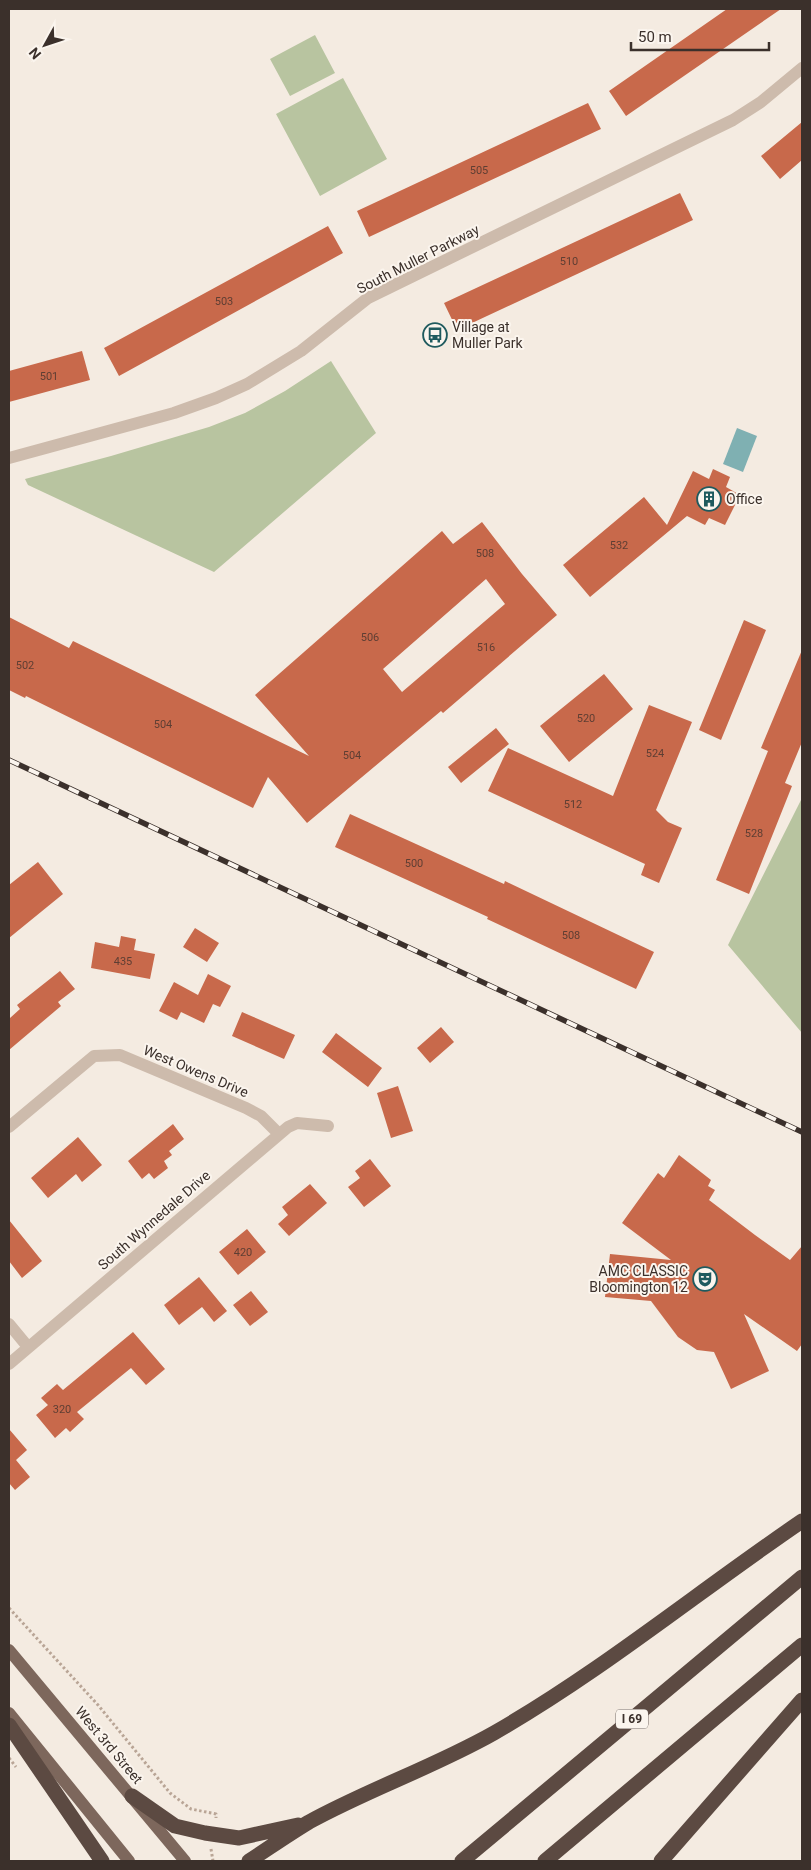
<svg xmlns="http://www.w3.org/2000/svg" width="811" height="1870" font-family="Roboto,sans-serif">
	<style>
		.green { fill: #b8c4a0 }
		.water { fill: #7fb0b2 }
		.building { fill: #c8694b; fill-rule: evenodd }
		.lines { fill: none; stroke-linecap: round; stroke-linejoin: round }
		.path { stroke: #b9a596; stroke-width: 3; stroke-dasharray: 2.5 2.5; stroke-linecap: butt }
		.street { stroke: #cdbbac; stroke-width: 12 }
		.primary { stroke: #7d675c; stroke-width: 12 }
		.highway { stroke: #5c4a42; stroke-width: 15 }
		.rail-casing { stroke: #3b302b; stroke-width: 5.5 }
		.rail { stroke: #fbf5ee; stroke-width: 4; stroke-dasharray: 11; stroke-linecap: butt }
		.labels { text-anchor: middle; stroke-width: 4; stroke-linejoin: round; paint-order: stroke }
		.number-label { font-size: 11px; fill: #5e3e33 }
		.shield { fill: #fbf5ee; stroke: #756b66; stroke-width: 1 }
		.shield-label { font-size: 12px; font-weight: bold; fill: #3b302b }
		.street-label { font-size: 14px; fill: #3b302b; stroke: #fbf5ee }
		.poi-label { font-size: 14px; fill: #3b302b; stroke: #fbf5ee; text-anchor: start }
	</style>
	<rect width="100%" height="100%" fill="#f4ebe1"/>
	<path class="green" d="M315,35L335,73L290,96L270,59Z
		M343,78L387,159L320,196L276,114Z
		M331,361L376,433L214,572L28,485L25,479L111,456L209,427L245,413L285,391Z
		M802,798V1033L728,945Z"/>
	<path class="water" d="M737,428L757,436L743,472L723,464Z"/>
	<path class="building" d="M727,9H781L626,116L609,91Z
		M588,103L601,129L369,237L357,211Z
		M802,122V160L780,179L761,156Z
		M680,193L693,220L457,330L444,303Z
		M328,226L343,253L119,376L104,348Z
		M82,351L90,380L9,402V371Z
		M713,469L730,477L726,487L740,495L725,525L709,518L705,525L687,516L590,597L563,565L644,497L667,525L693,471L709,479Z
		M482,522L522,574L557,615L443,713L441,711L307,823L268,777L253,808L26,696L25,698L9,690V617L69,648L73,641L309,756L255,695L442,531L453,544ZM486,579L505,604L402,692L383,669Z
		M744,620L766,630L721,740L699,730Z
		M802,650V742L785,783L792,786L749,894L716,880L768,751L761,748Z
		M604,674L633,709L569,762L540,726Z
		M649,705L692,722L656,810L668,822L682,828L659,883L641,875L645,864L488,791L508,748L613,796Z
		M496,728L509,744L461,783L448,767Z
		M350,814L504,884L505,881L654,952L636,989L487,919L488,917L335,847Z
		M38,862L63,894L9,938V885Z
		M195,928L219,943L207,962L183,947Z
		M121,936L136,939L134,950L155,954L150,979L91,968L95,942L119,947Z
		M60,971L75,989L58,1002L61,1006L9,1050V1016L10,1018L20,1009L17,1005Z
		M208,974L231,986L220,1007L213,1004L204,1023L181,1012L177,1020L159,1011L174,982L198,995Z
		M242,1012L295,1035L284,1059L232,1036Z
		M441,1027L454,1042L430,1063L417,1048Z
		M336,1033L382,1068L368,1087L322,1052Z
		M398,1086L413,1131L391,1138L377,1093Z
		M173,1124L184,1139L169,1151L172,1155L164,1161L168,1168L154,1179L149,1173L142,1179L128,1161Z
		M78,1137L102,1165L82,1182L76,1174L48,1198L31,1178Z
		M679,1155L711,1180L708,1186L715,1190L709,1200L755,1235L790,1260L802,1246V1344L797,1351L744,1314L769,1371L731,1389L714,1352L697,1350L678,1337L651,1301L605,1297L610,1254L671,1260L622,1223L658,1173L664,1178Z
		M370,1159L391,1186L364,1207L348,1187L360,1178L355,1171Z
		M310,1184L327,1203L289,1236L278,1224L288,1215L282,1207Z
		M9,1220L42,1261L22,1278L9,1261Z
		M247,1229L266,1252L238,1275L219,1252Z
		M199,1277L227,1311L214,1322L202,1307L179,1325L164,1305Z
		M251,1291L268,1312L250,1326L233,1305Z
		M133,1332L165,1369L146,1385L131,1368L77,1412L84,1419L70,1432L66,1428L55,1438L36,1415L48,1405L41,1398L57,1384L63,1390Z
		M9,1429L27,1450L16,1460L30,1477L15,1490L9,1483Z"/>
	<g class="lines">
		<path class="path" d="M9,1608L98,1705L170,1793L191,1809L216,1814V1818
			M9,1758L16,1767
			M211,1849L213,1861"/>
		<path class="street" d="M9,458L174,413L216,398L247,384L301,351L368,298L733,120L761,102L802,68
			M9,1127L94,1056L120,1055L246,1108L261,1116L279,1134
			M9,1324L28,1347
			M9,1364L288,1127L297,1123L328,1126"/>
		<path class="primary" d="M9,1650L185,1861
			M9,1713L129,1861"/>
		<path class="highway" d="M9,1725L102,1861
			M132,1796L175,1826L205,1833L239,1838L298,1825
			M249,1861C269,1848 289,1834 309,1822C369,1789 434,1767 494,1733C602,1671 699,1591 802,1521
			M462,1861L802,1577
			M545,1861L802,1645
			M661,1861L802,1700"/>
		<g class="rail-casing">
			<path id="rail" d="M9,760L802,1132"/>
		</g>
		<use href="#rail" class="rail"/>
	</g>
	<defs>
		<g id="bus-ring" transform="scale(1.25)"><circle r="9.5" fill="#fbf5ee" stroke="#1f5a5e" stroke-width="1.5"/><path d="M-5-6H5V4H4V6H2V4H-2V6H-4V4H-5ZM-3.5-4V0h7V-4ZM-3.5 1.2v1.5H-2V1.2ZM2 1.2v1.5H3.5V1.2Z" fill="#1f5a5e"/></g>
		<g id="building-ring" transform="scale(1.25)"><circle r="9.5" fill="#fbf5ee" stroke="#1f5a5e" stroke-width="1.5"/><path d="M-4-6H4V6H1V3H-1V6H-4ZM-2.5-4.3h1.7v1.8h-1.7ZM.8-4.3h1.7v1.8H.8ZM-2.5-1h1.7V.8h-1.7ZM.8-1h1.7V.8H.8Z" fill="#1f5a5e"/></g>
		<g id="theatre-ring" transform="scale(1.25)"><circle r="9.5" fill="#fbf5ee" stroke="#1f5a5e" stroke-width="1.5"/><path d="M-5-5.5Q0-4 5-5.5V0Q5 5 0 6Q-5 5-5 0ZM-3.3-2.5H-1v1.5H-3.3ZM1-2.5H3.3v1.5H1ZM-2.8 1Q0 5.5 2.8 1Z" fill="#1f5a5e"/></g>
	</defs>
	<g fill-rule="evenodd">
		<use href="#bus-ring" x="435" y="335"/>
		<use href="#building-ring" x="709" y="499"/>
		<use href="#theatre-ring" x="705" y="1279"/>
	</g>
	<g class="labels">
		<g class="number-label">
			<text x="479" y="174">505</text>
			<text x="569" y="265">510</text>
			<text x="224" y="305">503</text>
			<text x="49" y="380">501</text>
			<text x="619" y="549">532</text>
			<text x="485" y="557">508</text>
			<text x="370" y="641">506</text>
			<text x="486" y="651">516</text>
			<text x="25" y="669">502</text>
			<text x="586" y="722">520</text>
			<text x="163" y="728">504</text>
			<text x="655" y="757">524</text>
			<text x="352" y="759">504</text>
			<text x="573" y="808">512</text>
			<text x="754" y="837">528</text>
			<text x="414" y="867">500</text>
			<text x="571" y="939">508</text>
			<text x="123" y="965">435</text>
			<text x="243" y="1256">420</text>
			<text x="62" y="1413">320</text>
		</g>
		<rect class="shield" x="616" y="1709.5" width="32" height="19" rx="4"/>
		<g class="shield-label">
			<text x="632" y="1723">I 69</text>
		</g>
		<g class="street-label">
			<text transform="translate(418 259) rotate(-27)" y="5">South Muller Parkway</text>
			<text transform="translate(196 1071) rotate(23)" y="5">West Owens Drive</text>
			<text transform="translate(154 1220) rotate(-41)" y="5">South Wynnedale Drive</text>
			<text transform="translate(109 1745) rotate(50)" y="5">West 3rd Street</text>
		</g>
		<g class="poi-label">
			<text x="452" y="332">Village at<tspan x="452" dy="16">Muller Park</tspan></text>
			<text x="726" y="504">Office</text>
			<text x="688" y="1276" text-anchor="end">AMC CLASSIC<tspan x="688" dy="16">Bloomington 12</tspan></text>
		</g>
	</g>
	<rect width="811" height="1870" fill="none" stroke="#3b302b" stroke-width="20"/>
	<g transform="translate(45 45) rotate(230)" stroke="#fbf5ee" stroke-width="4" paint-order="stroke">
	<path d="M0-4L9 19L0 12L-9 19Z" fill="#3b302b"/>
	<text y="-8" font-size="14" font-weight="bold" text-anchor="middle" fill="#3b302b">N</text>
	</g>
	<path d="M631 42v8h138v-8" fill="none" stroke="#3b302b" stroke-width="2.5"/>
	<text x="638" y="42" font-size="15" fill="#3b302b" stroke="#fbf5ee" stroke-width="4" paint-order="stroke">50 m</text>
</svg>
